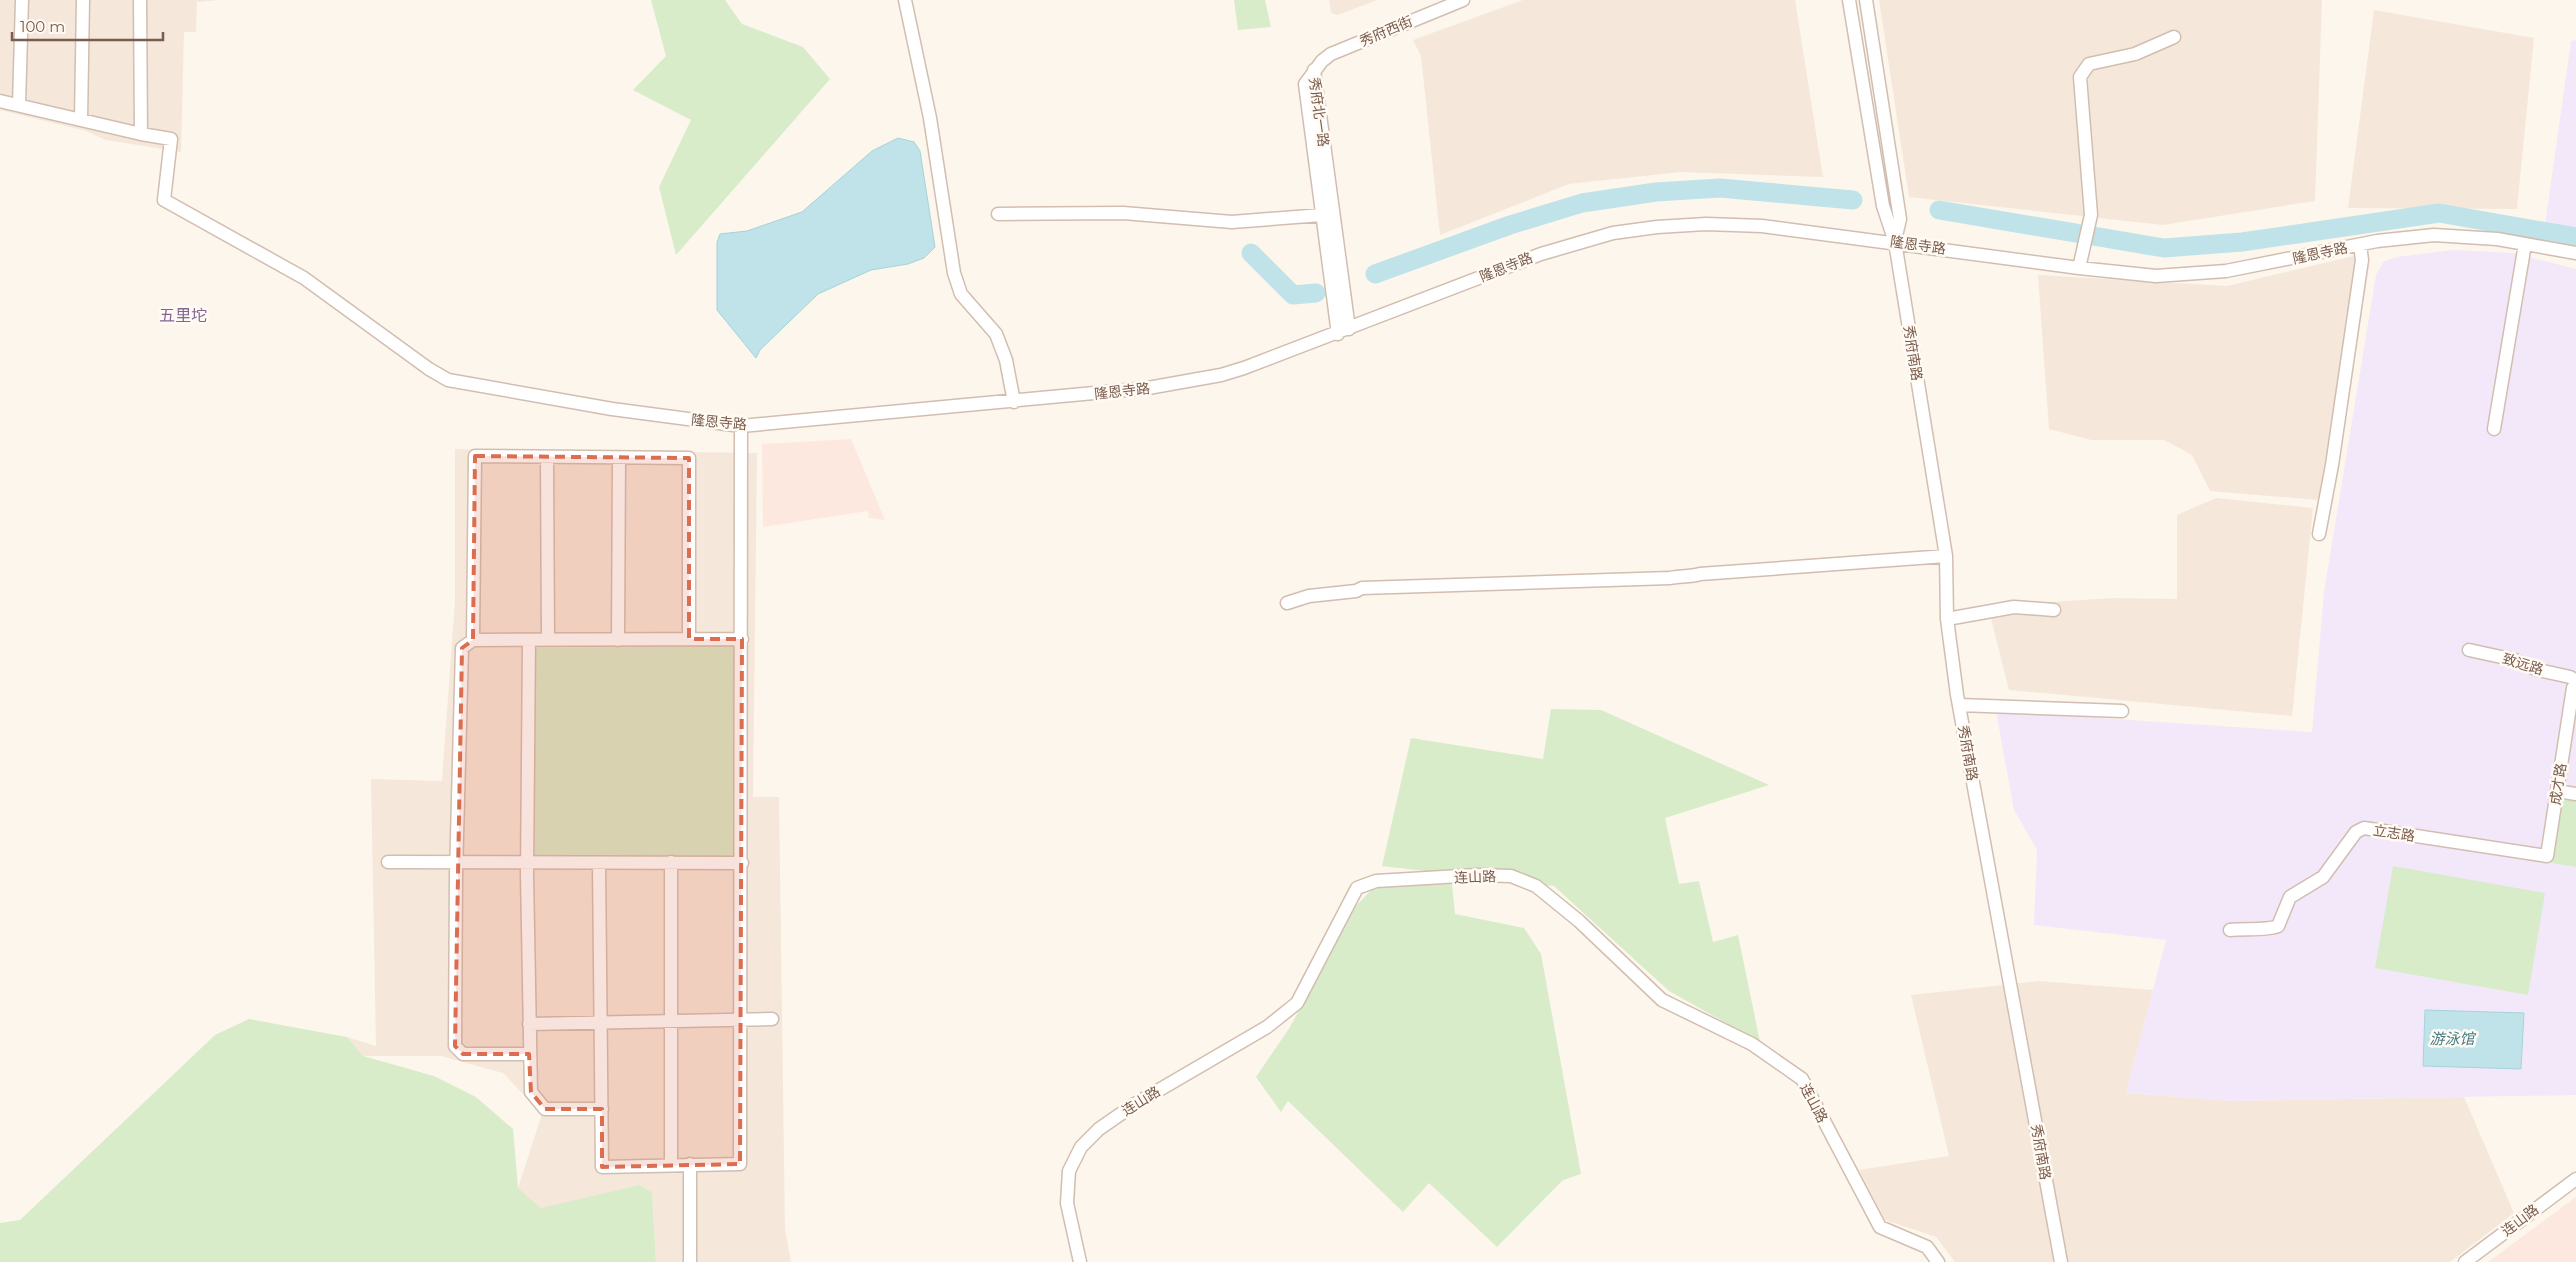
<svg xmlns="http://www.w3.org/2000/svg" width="2576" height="1262" font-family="Montserrat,'Noto Sans SC',sans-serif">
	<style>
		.residential { fill: #f5e8da }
		.commercial { fill: #fde8e0 }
		.education { fill: #f3e8fa }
		.green { fill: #d8ecc9 }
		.water { fill: #bfe3e8; stroke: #a5d3da }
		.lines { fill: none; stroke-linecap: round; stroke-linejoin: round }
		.river { stroke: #bfe3e8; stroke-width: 19 }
		.minor-casing { stroke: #d1beb0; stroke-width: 15 }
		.minor { stroke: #fff; stroke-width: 12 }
		.marked { fill: #dc6d51; fill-opacity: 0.2; stroke: #dc6d51; stroke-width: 4; stroke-dasharray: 10 6; stroke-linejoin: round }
		.labels { text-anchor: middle; stroke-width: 5; stroke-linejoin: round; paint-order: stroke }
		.street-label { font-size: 14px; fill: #7a5c4d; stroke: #fffaf3 }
		.water-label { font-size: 15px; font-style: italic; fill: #437c86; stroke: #fffaf3 }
		.quarter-label { font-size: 16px; fill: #846695; stroke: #fffaf3 }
	</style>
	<rect width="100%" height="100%" fill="#fdf6ec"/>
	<path class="residential" d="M0,0H219L197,2L196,32H184L181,152L106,140L86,131L0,110Z
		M1329,0H1377L1338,15L1331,13Z
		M1523,0H1795L1823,177L1681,172L1569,184L1440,235L1421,56L1413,40Z
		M1879,0H2322L2315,201L2163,225L1909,197Z
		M2374,10L2534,38L2517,209L2348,208Z
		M2362,254L2318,500L2210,491L2192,455L2164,440H2091L2049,429L2038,275L2227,286Z
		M455,449L757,453L753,797H779L785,1229L791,1262H656L652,1192L639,1185L541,1209L518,1188L542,1114L503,1073L441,1056H363L347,1037L376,1046L371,779L442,781L455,600Z
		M2216,498L2313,508L2292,716L2009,690L1988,606L2113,598L2177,599V515Z
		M2038,981L2153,990L2126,1093L2232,1101L2464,1097L2514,1213L2450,1262H1955L1936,1237L1885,1220L1859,1170L1949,1156L1911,995Z"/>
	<path class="commercial" d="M851,439L885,520L869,518L868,511L763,527L762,444Z
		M2576,1197V1262H2488Z"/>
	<path class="education" d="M2576,40V230L2545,225L2571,41Z
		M2453,250L2513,253L2576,269V1095L2232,1101L2126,1093L2166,940L2034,925L2037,850L2014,810L1996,711L2312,732L2324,592L2376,275L2383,262L2397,257Z"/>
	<path class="green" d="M651,0H725L742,24L803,47L830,79L676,255L659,187L691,120L633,90L666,56Z
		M1234,0H1265L1271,27L1238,30Z
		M736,646L735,857L535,856V648Z
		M1551,709L1601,710L1769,785L1665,818L1679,884L1699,881L1713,942L1738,935L1760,1042L1669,991L1554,886L1382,866L1411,738L1543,759Z
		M2562,797L2576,799V867L2551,863Z
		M2393,866L2545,893L2528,995L2375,968Z
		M1452,884L1455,914L1524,928L1541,954L1581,1174L1563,1180L1497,1247L1429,1183L1403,1212L1288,1101L1281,1112L1256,1077L1290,1027L1355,907L1374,887Z
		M249,1019L347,1037L363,1056L434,1076L476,1097L513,1129L518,1188L541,1208L639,1185L652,1192L656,1262H0V1223L20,1220L215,1035Z"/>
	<path class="water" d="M898,138L914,142L920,151L935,247L924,258L908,264L871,270L818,294L760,350L756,358L717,310V242L720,234L747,231L802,212L872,151Z
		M2425,1010L2524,1013L2521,1069L2423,1066Z"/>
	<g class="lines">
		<path class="river" d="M1939,210L2164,248L2242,242L2439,213L2576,237
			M1251,253L1293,295L1316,293
			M1375,274L1510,225L1582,203L1656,192L1720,188L1853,200"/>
		<g class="minor-casing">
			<path id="minor" d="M140,0L141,134
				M905,0L930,118L954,273L961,294L996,334L1006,360L1014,402
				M1849,0L1883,206L1895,242L1946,556L1947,619L1957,695L2061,1262
				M1866,0L1900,219L1895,240
				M1314,70L1349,329
				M0,101L141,134L171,139L164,200L304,278L429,369L448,380L612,409L741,426L1148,388L1221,375L1244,368L1541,254L1613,233L1657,227L1706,224L1762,226L2079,268L2156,276L2226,271L2377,241L2434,235L2497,239L2576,253
				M19,105L22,0
				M81,119L83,0
				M998,214L1123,213L1232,222L1322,215
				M2079,268L2091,215L2080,77L2089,64L2135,54L2174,37
				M1338,334L1305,84L1322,61L1331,54L1463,0
				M2494,429L2525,244
				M547,458L548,639
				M2319,534L2332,465L2362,260L2360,245
				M1287,603L1309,596L1356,591L1362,588L1670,578C1680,576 1690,577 1700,574L1946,556
				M1947,619L2014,607L2054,610
				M473,640L475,456L689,458V639
				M529,640L527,874L531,1092L545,1109H602
				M618,640L619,458
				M2469,650L2515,660L2538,670L2570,677L2576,681
				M1959,705L2122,711
				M2557,791L2576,794
				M388,862L742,863
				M671,862V1165
				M599,863L602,1167L740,1164L741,426
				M2230,930C2243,928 2267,931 2278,926L2290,897L2323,877L2356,832L2364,828L2547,856L2573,688L2576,683
				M529,1024L772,1019
				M529,1054H463L455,1046L456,875L462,648L473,640L742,639
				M690,1262V1164
				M1080,1262L1067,1203L1069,1171L1081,1147L1099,1129L1135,1104L1267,1027L1297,1003L1357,888L1376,881L1477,875L1511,876L1536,886L1579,921L1662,1000L1752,1044L1802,1079L1880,1227L1927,1247L1938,1262
				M2465,1262L2576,1179"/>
		</g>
		<use href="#minor" class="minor"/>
	</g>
	<path class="marked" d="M475,456L689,458V639H742L740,1164L602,1167V1109H545L531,1092L529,1054H463L455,1046L462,648L473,640Z"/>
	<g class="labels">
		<g class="street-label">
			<text transform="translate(1386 31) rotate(-23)" y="5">秀府西街</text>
			<text transform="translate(1319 112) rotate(82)" y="5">秀府北一路</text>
			<text transform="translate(1918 245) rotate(8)" y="5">隆恩寺路</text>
			<text transform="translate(2320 253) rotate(-12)" y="5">隆恩寺路</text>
			<text transform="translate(1506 267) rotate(-22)" y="5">隆恩寺路</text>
			<text transform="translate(1913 353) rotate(81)" y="5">秀府南路</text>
			<text transform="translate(1122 391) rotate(-6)" y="5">隆恩寺路</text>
			<text transform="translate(719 422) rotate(5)" y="5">隆恩寺路</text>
			<text transform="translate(2523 664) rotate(17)" y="5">致远路</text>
			<text transform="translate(1968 753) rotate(80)" y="5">秀府南路</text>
			<text transform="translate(2558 784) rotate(-81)" y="5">成才路</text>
			<text transform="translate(2394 833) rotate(9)" y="5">立志路</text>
			<text transform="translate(1475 877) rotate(-2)" y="5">连山路</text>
			<text transform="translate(1141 1101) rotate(-32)" y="5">连山路</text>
			<text transform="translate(1814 1103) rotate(62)" y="5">连山路</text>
			<text transform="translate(2041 1152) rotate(80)" y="5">秀府南路</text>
			<text transform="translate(2520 1220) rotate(-37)" y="5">连山路</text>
		</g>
		<g class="water-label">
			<text x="2452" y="1044">游泳馆</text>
		</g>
		<g class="quarter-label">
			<text x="183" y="321">五里坨</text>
		</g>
	</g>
	<path d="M12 32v8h151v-8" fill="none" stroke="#7a5c4d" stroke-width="2.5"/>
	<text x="20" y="32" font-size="15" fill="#7a5c4d" stroke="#fffaf3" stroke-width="4" paint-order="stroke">100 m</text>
</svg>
